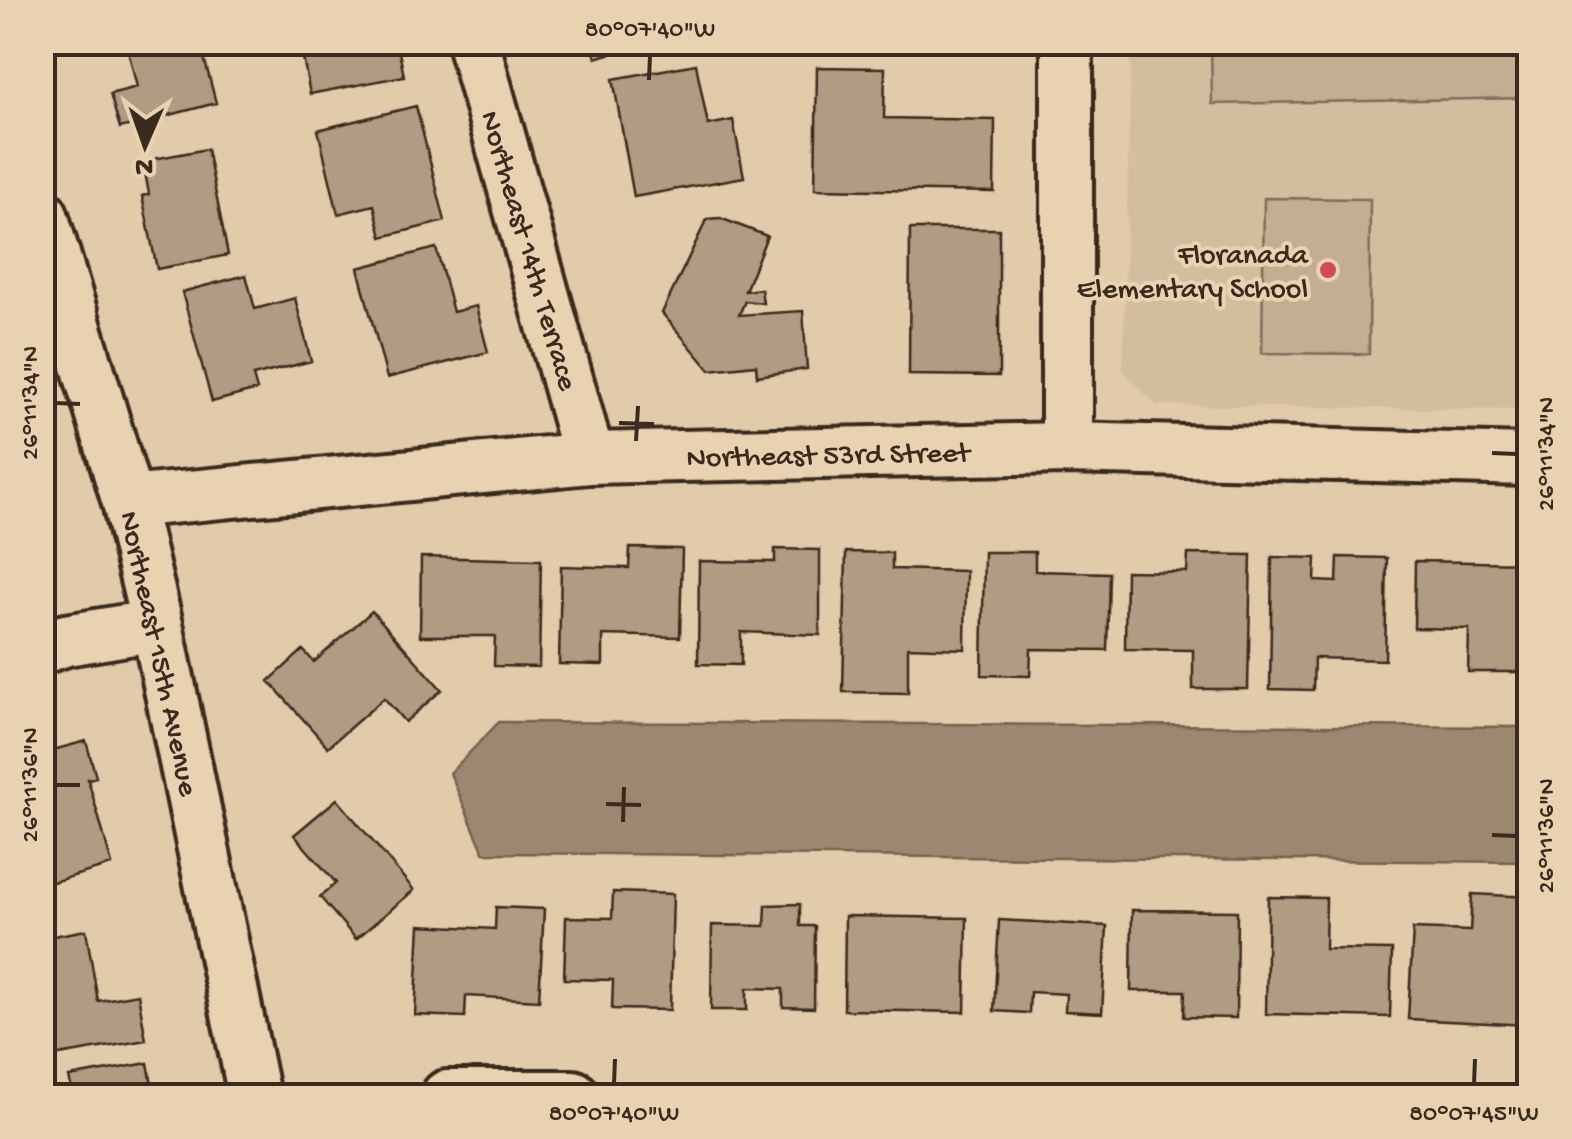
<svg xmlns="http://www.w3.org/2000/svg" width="1572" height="1139" font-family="'Gochi Hand',sans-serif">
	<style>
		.built { fill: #d3bd9f }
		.green { fill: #c3ae91; stroke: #7f6c58; stroke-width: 2.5 }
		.water { fill: #9c8770; stroke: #75624f; stroke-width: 2.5 }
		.building { fill: #b19b82; stroke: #3b2a1e; stroke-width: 2.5 }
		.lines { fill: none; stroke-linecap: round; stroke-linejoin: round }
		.minor-casing { stroke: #3b2a1e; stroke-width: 58 }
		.minor { stroke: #e9d2b1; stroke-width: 50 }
		.ticks { fill: none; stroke: #3b2a1e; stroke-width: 4 }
		.poi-dot { fill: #d1495b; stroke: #e9d2b1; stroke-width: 4 }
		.labels { text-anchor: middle; stroke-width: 8; stroke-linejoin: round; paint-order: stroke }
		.street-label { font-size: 30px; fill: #3b2a1e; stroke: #e9d2b1 }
		.poi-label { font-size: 30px; fill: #3b2a1e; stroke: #e9d2b1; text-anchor: end }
		.neatline { fill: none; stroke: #3b2a1e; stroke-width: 4 }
		.ticks-label { font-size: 25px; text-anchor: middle; fill: #3b2a1e }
	</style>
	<rect width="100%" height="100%" fill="#e2cbab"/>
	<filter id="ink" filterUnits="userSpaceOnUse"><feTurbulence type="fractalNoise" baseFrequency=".01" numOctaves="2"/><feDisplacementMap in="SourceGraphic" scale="20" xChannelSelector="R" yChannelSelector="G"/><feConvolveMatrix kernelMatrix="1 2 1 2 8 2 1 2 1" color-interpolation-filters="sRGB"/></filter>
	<g filter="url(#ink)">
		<path class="built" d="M1131,43H1529V410L1156,405L1123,371Z"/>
		<path class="green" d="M1211,43H1528L1529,98L1212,104Z
			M1264,198L1370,199L1369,354L1262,353Z"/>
		<path class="water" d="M499,722L1529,727V862L484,853L450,773Z"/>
		<path class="building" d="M126,42H200L216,103L120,128L110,94L137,87Z
			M300,42H361L362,49L397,42L404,76L310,94Z
			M591,42H648L596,58Z
			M696,64L708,125L733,120L744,177L634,197L613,79Z
			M817,67L885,68L884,118L995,120L994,192L815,189Z
			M416,106L445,221L382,237L374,205L338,214L318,130Z
			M207,149L228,255L157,269L142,196L149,194L143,161Z
			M720,218L767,236L745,291L761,289L763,303L745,301L739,315L803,311L807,369L757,376L756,365L710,370L662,313L707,219Z
			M910,229H999V376L909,375Z
			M436,248L453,312L476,306L488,352L387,378L358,268Z
			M246,275L255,309L295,298L311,361L253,376L257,390L212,402L182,292Z
			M630,548L682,549L680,637L603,635V665L559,664L561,566L629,568Z
			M775,549L820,550V635L741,632V665L698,664L699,561L775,562Z
			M846,552L892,553V569L966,571L965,649L908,647V693L843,692Z
			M984,552H1035V571L1109,573L1107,650L1031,649L1030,676L982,675Z
			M1188,554L1251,555L1248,689H1193V650L1125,649L1126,571L1187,572Z
			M421,557L541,560L539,667L494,666L495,636H420Z
			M1272,557L1316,558L1315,581L1337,582L1338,557L1387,558L1385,660L1314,658L1313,690L1270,689Z
			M1415,561L1530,563V672H1468L1469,629L1414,628Z
			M372,611L442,690L405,722L384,698L328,747L269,681L303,650L314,662Z
			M86,741L96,777L88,779L112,865L42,885V753Z
			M337,799L414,890L356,939L320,897L336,883L294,835Z
			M613,892L673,894L670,1010L612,1009L613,980L564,979L566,917L612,918Z
			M1472,894L1530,897L1528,1025L1408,1019L1413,929L1470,931Z
			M1268,897L1326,898L1325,949L1392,950L1390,1017L1266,1014Z
			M800,904V926H815L814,1008L783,1007V989L747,988V1010H711L712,925L765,926L766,905Z
			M496,907L544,909L539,1000L466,996L465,1017L415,1015L420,925L495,929Z
			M1132,910L1237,911L1236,1018L1184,1017L1185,991H1131Z
			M845,916L967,918L965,1012L844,1010Z
			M999,920L1107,926L1102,1013L1065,1011L1066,994L1030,992L1029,1013L994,1011Z
			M86,930L98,1001L138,994L146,1040L42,1058V938Z
			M148,1063L154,1096H62L73,1095L69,1077Z"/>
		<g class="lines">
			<g class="minor-casing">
				<path id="minor" d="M473,42L589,458
					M1067,42V448
					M42,215L128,502L157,625L254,1096
					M128,502L589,458L1067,448L1530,460
					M42,648L66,640L157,625
					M447,1096H573"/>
			</g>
			<use href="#minor" class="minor"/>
		</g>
	</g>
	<path class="ticks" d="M649,80L650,55M55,403L80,404M619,423L654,424M636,441L638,406M1492,453L1517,454M55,785H80M606,804L641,805M623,822L624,787M1492,835L1517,836M614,1084L615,1059M1474,1084L1475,1059"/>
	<circle class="poi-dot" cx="1328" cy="270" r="10"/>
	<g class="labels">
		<g class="street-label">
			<text transform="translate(531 250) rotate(74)" y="10">Northeast 14th Terrace</text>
			<text transform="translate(828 453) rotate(-1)" y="10">Northeast 53rd Street</text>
			<text transform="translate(161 653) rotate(78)" y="10">Northeast 15th Avenue</text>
		</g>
		<g class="poi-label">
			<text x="1308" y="263">Floranada<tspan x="1308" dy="34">Elementary School</tspan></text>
		</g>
	</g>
	<rect width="1572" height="1139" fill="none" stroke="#e9d2b1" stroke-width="110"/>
	<g transform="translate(145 145) rotate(182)" stroke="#e9d2b1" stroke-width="8" paint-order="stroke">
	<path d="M0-8L18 38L0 25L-18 38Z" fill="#3b2a1e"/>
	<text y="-15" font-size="28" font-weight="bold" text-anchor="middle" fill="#3b2a1e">N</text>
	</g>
	<rect x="55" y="55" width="1462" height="1029" class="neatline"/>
	<g class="ticks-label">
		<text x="650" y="36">80°07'40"W</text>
		<text transform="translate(28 403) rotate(-90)" y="9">26°11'34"N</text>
		<text transform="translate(1544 454) rotate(-90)" y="9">26°11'34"N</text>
		<text transform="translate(28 785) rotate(-90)" y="9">26°11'36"N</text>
		<text transform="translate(1544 836) rotate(-90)" y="9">26°11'36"N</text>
		<text x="614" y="1120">80°07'40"W</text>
		<text x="1474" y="1120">80°07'45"W</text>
	</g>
</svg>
